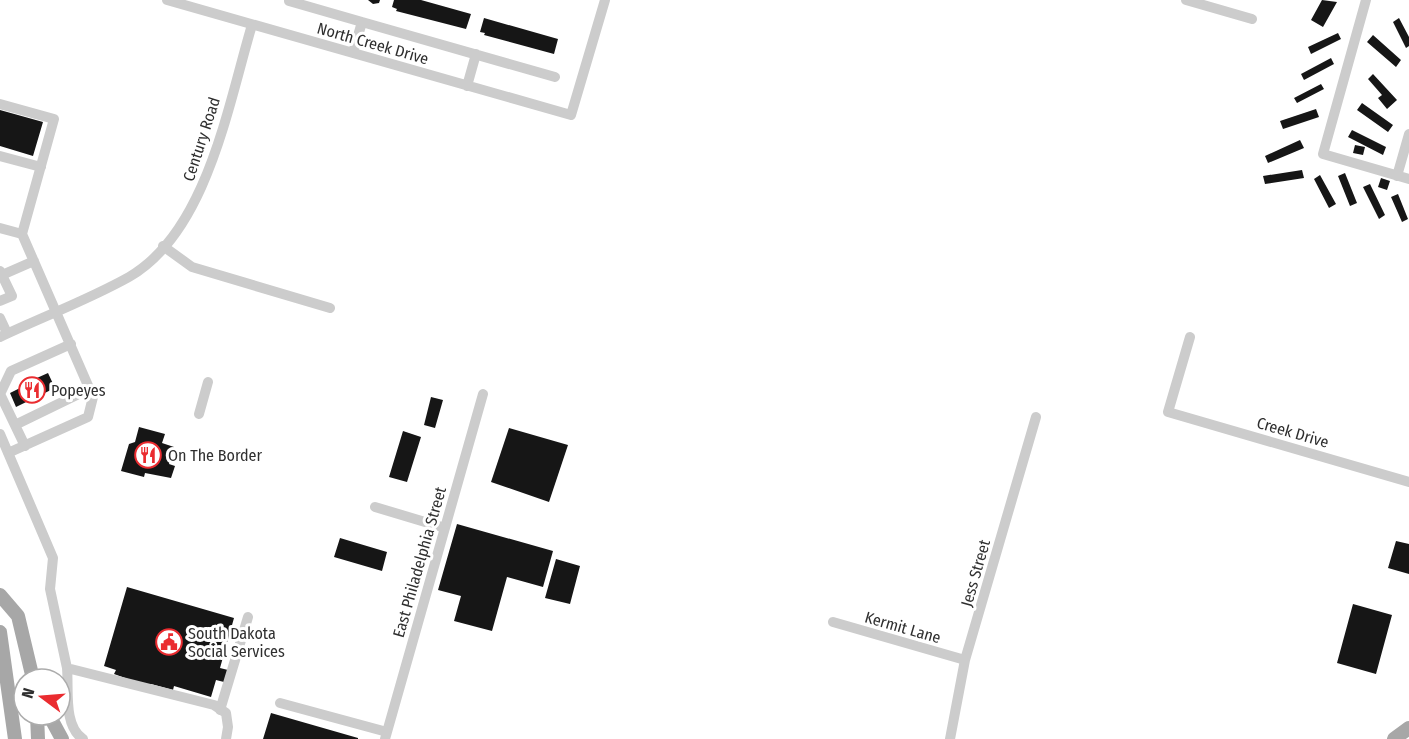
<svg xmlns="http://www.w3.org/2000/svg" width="1409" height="739" font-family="'Fira Sans Condensed',sans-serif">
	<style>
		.building { fill: #161616 }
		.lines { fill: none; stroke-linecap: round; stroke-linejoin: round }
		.minor { stroke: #ccc; stroke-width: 10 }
		.major { stroke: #a7a7a7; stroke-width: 14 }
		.labels { text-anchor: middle; stroke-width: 6; stroke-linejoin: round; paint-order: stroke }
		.street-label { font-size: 16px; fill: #2f2f2f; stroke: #fff }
		.poi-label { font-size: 16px; fill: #2f2f2f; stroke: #fff; text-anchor: start }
	</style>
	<rect width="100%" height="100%" fill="#fff"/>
	<path class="building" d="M368,0H380L379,3L373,4Z
		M394,0H421L471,14L466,29L396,11L397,9L392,7Z
		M1322,0L1337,2L1323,27L1311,20Z
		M484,18L558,39L554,54L484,35L485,33L480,32Z
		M1399,18L1409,37V46L1406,48L1393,22Z
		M1338,33L1341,39L1311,54L1308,47Z
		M1373,35L1401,60L1396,67L1367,42Z
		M1331,58L1334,64L1304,80L1301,74Z
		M1373,74L1397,100L1387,109L1378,98L1382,95L1368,79Z
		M1321,84L1324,89L1297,103L1294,98Z
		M1362,103L1393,125L1388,132L1357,110Z
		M1316,109L1319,117L1283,129L1280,121Z
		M0,110L43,122L33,156L0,146Z
		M1352,130L1386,147L1383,155L1348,137Z
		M1300,140L1304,148L1268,163L1265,156Z
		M1355,145L1365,147L1363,155L1353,153Z
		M1302,170L1304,178L1265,184L1263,176Z
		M1345,173L1357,203L1350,206L1338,176Z
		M1320,175L1336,204L1329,208L1314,179Z
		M1381,178L1390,181L1387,190L1378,187Z
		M1370,184L1385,215L1379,219L1363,187Z
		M1398,194L1408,219L1402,222L1391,197Z
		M48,373L55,388L16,407L10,393L20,388L19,386Z
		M431,397L443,400L435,428L424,425Z
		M139,427L165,434L162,443L174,447L169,464L175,466L171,478L145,473L144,477L121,471L129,444L135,442Z
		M509,428L568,445L549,502L491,482Z
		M403,431L421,437L407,482L389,477Z
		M457,524L553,551L543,587L507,577L492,631L454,621L461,596L438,590Z
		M340,538L387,552L382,571L334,557Z
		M1396,541L1409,544V574L1388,568Z
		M556,559L580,566L570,604L545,598Z
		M127,587L234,618L220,668L228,670L224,682L216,680L211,697L174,686L173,690L151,684L150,687L114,674L116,670L104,666Z
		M1353,604L1392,615L1376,674L1337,663Z
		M271,713L358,738V739H263Z"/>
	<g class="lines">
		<path class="minor" d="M167,0L571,115L605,0
			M1186,0L1252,19
			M1366,0L1323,154L1409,179
			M289,1L362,22L353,53
			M362,22L555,77
			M467,86L476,54
			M0,104L54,119L22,234L93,397L88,417L8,453
			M0,156L41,167
			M1397,176L1409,134
			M0,228L22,234
			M163,246L192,267L330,308
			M0,271L12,296L0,301
			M2,275L34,261
			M0,318L7,333
			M0,337C42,317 88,300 129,277C207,232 228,105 252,25
			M1190,337L1168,412L1409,482
			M199,414L208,382
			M15,425L89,389
			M0,434L53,558L50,589L67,668L214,705L226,713L228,727L226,739
			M25,446L0,394L11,371L71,344
			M375,507L445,528
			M833,622L965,660
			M67,668C69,689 63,726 83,739
			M280,703L387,732
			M220,710L248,617
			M385,739L483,394
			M950,739L965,660L1036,417"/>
		<path class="major" d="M0,595L18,616L33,679
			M0,632L15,739
			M37,715L38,739
			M49,715L62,739
			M1394,739L1409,728"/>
	</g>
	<defs>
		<g id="restaurant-ring" transform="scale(1.35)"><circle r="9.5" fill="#fff" stroke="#ea2c30" stroke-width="1.5"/><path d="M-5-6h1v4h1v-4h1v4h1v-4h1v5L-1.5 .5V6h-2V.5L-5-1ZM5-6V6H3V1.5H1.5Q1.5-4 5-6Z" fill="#ea2c30"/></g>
		<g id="civic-ring" transform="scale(1.35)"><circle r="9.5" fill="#fff" stroke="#ea2c30" stroke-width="1.5"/><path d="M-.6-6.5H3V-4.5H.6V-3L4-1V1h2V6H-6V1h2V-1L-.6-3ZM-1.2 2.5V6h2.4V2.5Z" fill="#ea2c30"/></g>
	</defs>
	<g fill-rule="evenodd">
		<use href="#restaurant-ring" x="32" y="390"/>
		<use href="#restaurant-ring" x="148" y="455"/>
		<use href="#civic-ring" x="169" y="642"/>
	</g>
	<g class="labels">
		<g class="street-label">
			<text transform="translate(373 43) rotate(16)" y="6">North Creek Drive</text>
			<text transform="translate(201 139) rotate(-72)" y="6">Century Road</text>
			<text transform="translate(1293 432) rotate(16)" y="6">Creek Drive</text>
			<text transform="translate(419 562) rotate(-74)" y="6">East Philadelphia Street</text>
			<text transform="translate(975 573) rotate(-74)" y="6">Jess Street</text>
			<text transform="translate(903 627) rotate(16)" y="6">Kermit Lane</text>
		</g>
		<g class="poi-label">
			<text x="51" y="396">Popeyes</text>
			<text x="168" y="461">On The Border</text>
			<text x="188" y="639">South Dakota<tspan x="188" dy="18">Social Services</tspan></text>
		</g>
	</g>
	<g transform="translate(42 697) rotate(286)"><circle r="28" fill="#ffffff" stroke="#acacac" stroke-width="1.5"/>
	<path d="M0-4.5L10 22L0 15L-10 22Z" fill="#ea2c30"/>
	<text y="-9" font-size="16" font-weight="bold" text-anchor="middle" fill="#2f2f2f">N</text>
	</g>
</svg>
